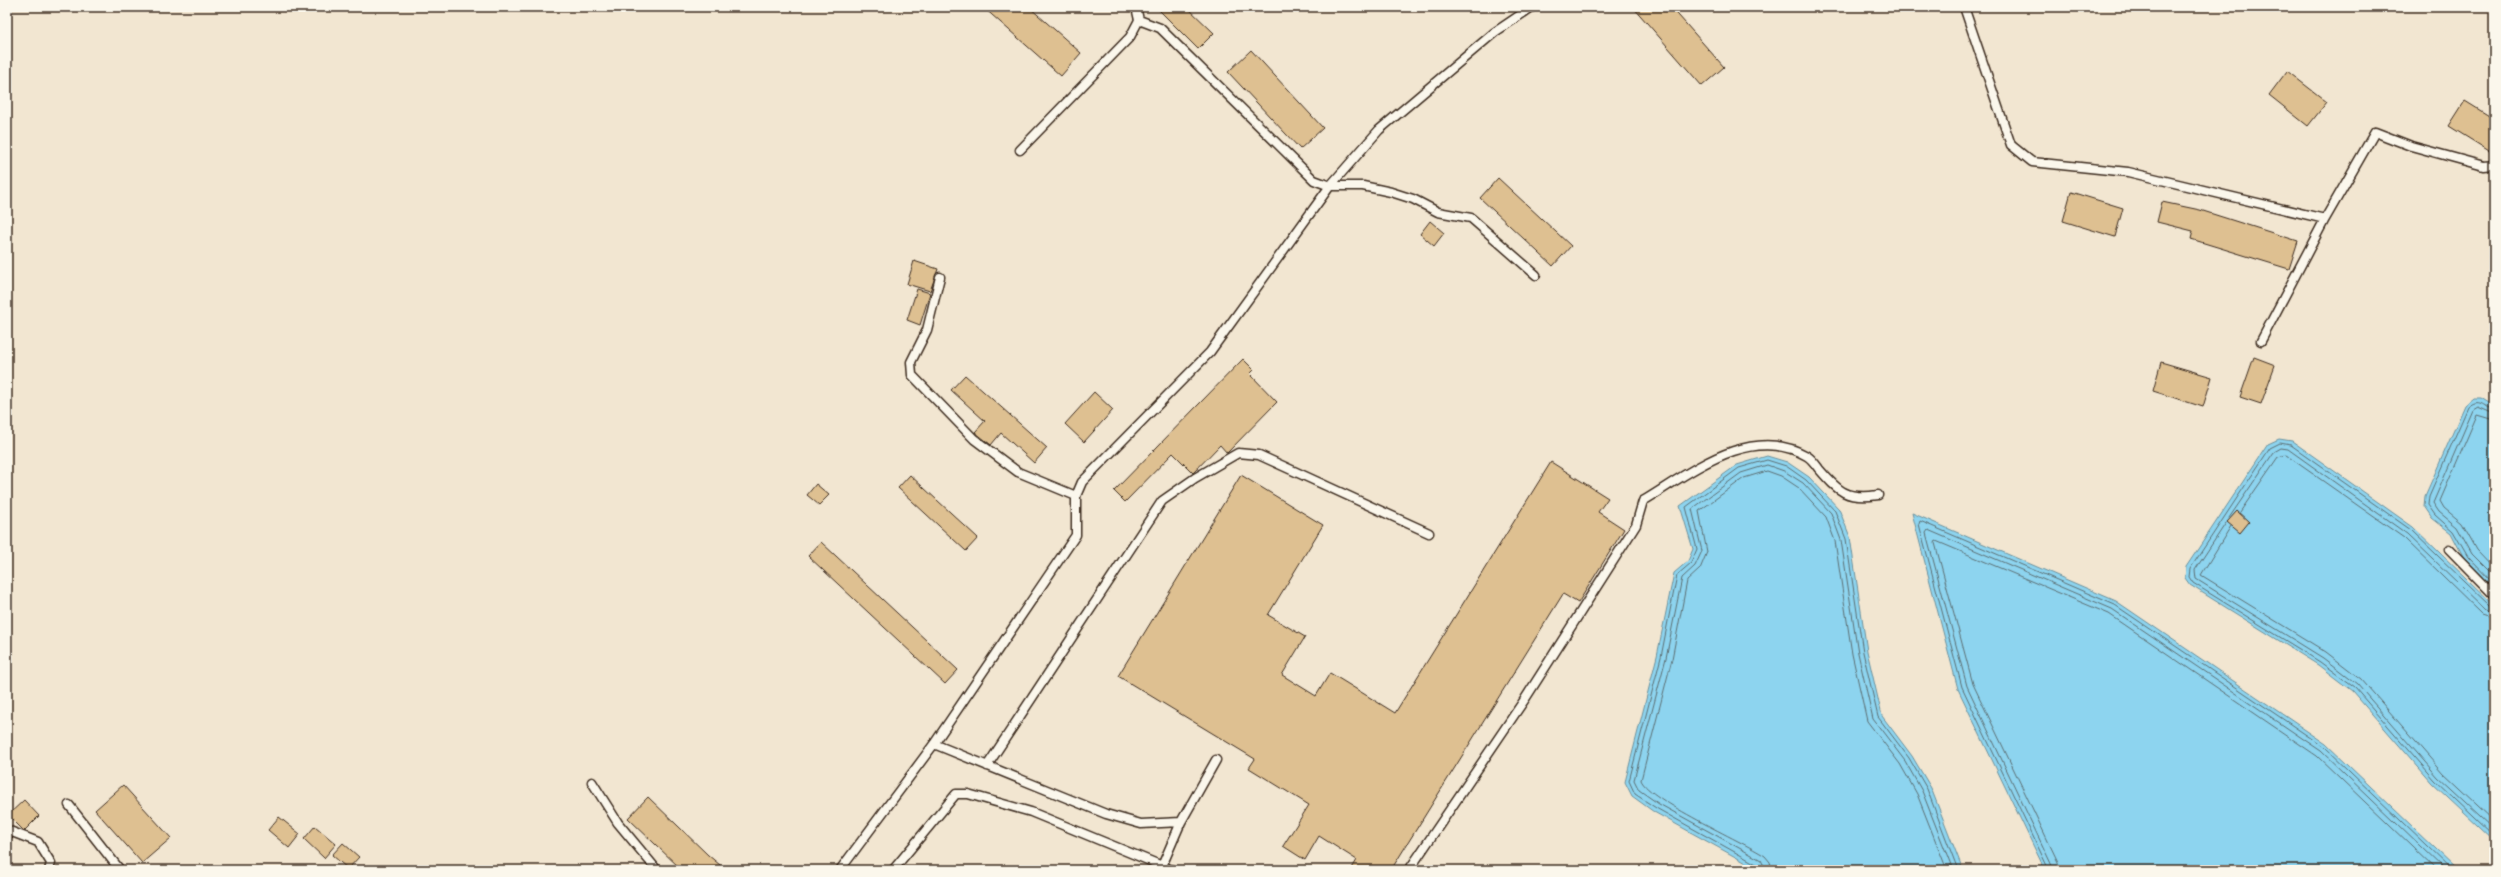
<svg xmlns="http://www.w3.org/2000/svg" width="2501" height="877" font-family="'Patrick Hand',sans-serif">
	<style>
		.water { fill: #8dd4ef; stroke: #6c909b }
		.lines { fill: none; stroke-linecap: round; stroke-linejoin: round }
		.shore { stroke: #5c6e72; stroke-width: 1 }
		.building { fill: #dec091; stroke: #3b2a1e }
		.service-casing { stroke: #3b2a1e; stroke-width: 11 }
		.service { stroke: #fbf7ec; stroke-width: 8 }
	</style>
	<rect width="100%" height="100%" fill="#f2e6d1"/>
	<filter id="ink" filterUnits="userSpaceOnUse"><feTurbulence type="fractalNoise" baseFrequency=".025" numOctaves="2"/><feDisplacementMap in="SourceGraphic" scale="8" xChannelSelector="R" yChannelSelector="G"/><feConvolveMatrix kernelMatrix="1 2 1 2 8 2 1 2 1" color-interpolation-filters="sRGB"/></filter>
	<g filter="url(#ink)">
		<path class="water" d="M2473,398H2481L2494,406V589L2465,560L2451,533L2432,518L2424,506L2425,496L2465,405Z
			M2279,439L2292,441L2413,527L2494,605V841L2432,783L2352,691L2318,665L2190,585L2185,578L2186,567L2268,444Z
			M1767,456L1787,462L1809,477L1839,509L1850,537L1867,651L1882,716L1912,756L1931,788L1963,870H1759L1654,812L1632,796L1625,782L1657,656L1674,573L1688,561L1693,549L1680,506L1737,465Z
			M1912,513L2116,601L2326,744L2458,870H2045L1958,689Z"/>
		<g class="lines">
			<path class="shore" d="M2494,409C2482,407 2480,397 2468,407L2429,496L2428,505L2435,515L2453,531L2468,557L2494,584
				M2494,414L2478,407L2473,410L2433,503L2439,512L2457,527L2472,554L2494,576
				M2494,420L2477,415L2440,501L2444,508L2462,523L2477,550L2494,568
				M2240,512L2278,457L2286,455L2404,538L2482,614L2494,618
				M2229,518L2274,452L2281,448L2288,449L2407,534L2486,610L2494,612
				M2226,523L2195,570L2196,579L2323,658L2357,684L2438,777L2494,829
				M2231,526L2201,575L2326,652L2361,679L2443,773L2494,821
				M2494,607L2490,606L2411,530L2291,445L2280,443L2270,448L2190,569L2189,577L2193,583L2320,662L2354,687L2435,780L2494,836
				M1761,870L1758,865L1656,808L1635,794L1629,781L1661,657L1677,575L1691,563L1697,549L1686,507L1739,468L1767,460L1786,466L1806,480L1835,511L1846,539L1863,652L1878,717L1909,758L1927,789L1958,870
				M1766,870L1761,860L1659,804L1639,790L1634,780L1666,658L1682,578L1695,566L1702,551L1692,509L1741,473L1767,465L1784,471L1803,483L1831,513L1841,540L1858,653L1873,719L1905,761L1922,791L1953,870
				M1772,870L1770,862L1765,856C1742,841 1649,800 1641,780L1672,659L1687,581L1700,569L1707,552L1699,511L1744,478L1767,471L1781,476L1799,488L1826,517L1835,541L1852,654L1867,721L1900,764L1917,794L1947,870
				M2049,870L1962,687L1919,524L1920,521L2115,605L2324,747L2452,870
				M2054,870L1967,686L1926,533L1928,530L2112,609L2321,751L2445,870
				M2060,870L2058,862L1973,684L1935,543L1936,541L2109,614L2317,756L2436,870"/>
		</g>
		<path class="building" d="M983,7H1029L1081,53L1061,76Z
			M1156,7H1187L1214,33L1198,49Z
			M1633,7H1671L1724,67L1702,86Z
			M1251,50L1323,128L1300,149L1228,72Z
			M2287,71L2327,102L2308,126L2269,95Z
			M2465,101L2494,119V154L2449,126Z
			M1498,178L1571,246L1553,266L1480,198Z
			M2071,192L2123,208L2115,237L2063,221Z
			M2162,202L2200,210L2298,241L2289,269L2191,239L2193,231L2157,222Z
			M1430,221L1444,233L1434,246L1420,234Z
			M914,261L938,269L930,291L907,284Z
			M917,289L930,293L920,325L907,320Z
			M2254,357L2275,365L2261,404L2240,397Z
			M1243,359L1254,370L1250,374L1277,402L1227,453L1220,445L1193,473L1173,453L1125,502L1114,491Z
			M2161,362L2212,377L2203,407L2153,391Z
			M965,375L1047,448L1034,463L1001,433L991,445L975,432L985,421L951,390Z
			M1094,392L1113,410L1084,442L1065,424Z
			M1551,462L1608,498L1598,512L1624,529L1578,603L1563,594L1391,870H1351L1357,860L1319,836L1305,860L1283,846L1309,805L1249,768L1255,759L1118,676L1241,475L1323,525L1268,615L1305,637L1282,675L1316,696L1330,673L1395,713Z
			M910,475L978,538L966,551L898,488Z
			M816,484L829,495L819,505L807,495Z
			M2237,511L2249,522L2240,533L2227,522Z
			M821,542L958,670L945,684L808,556Z
			M123,785L171,838L142,863L95,810Z
			M648,797L708,855L726,870H682L628,818Z
			M24,800L39,816L24,831L8,815Z
			M279,817L300,834L289,848L268,830Z
			M315,826L336,844L324,858L304,839Z
			M343,843L359,857L348,869L332,855Z"/>
		<g class="lines">
			<g class="service-casing">
				<path id="service" d="M1136,7L1139,20
					M1964,7L2011,145L2032,162L2128,172L2325,219L2261,341
					M1020,150L1130,37L1139,20L1160,28L1314,180L1330,186H1363L1391,192L1413,199L1438,212L1471,218L1536,275
					M2325,219L2375,132L2411,146L2484,166L2494,165
					M940,277L927,330L911,362L912,375L974,439L1018,472L1076,496
					M2449,549L2494,595
					M934,744L1106,814L1141,824L1181,822L1216,760
					M987,766L1162,501L1195,478L1238,453L1259,455L1429,533
					M592,782L618,823L657,870
					M69,805L120,870
					M7,830L38,842L51,863L49,870
					M1162,866L1181,822
					M840,870L934,744L1076,535V496L1082,482L1210,352L1330,186L1379,130L1495,32L1532,7
					M893,870L956,794H968L1031,812L1172,870
					M1409,870L1525,699L1636,525L1643,501C1690,473 1750,423 1807,456C1812,459 1816,465 1819,469C1839,492 1847,500 1878,495"/>
			</g>
			<use href="#service" class="service"/>
		</g>
	</g>
	<rect width="2501" height="877" fill="none" stroke="#fbf7ec" stroke-width="24"/>
	<rect x="12" y="12" width="2477" height="853" fill="none" stroke="#3b2a1e" stroke-width="1.5" filter="url(#ink)"/>
</svg>
